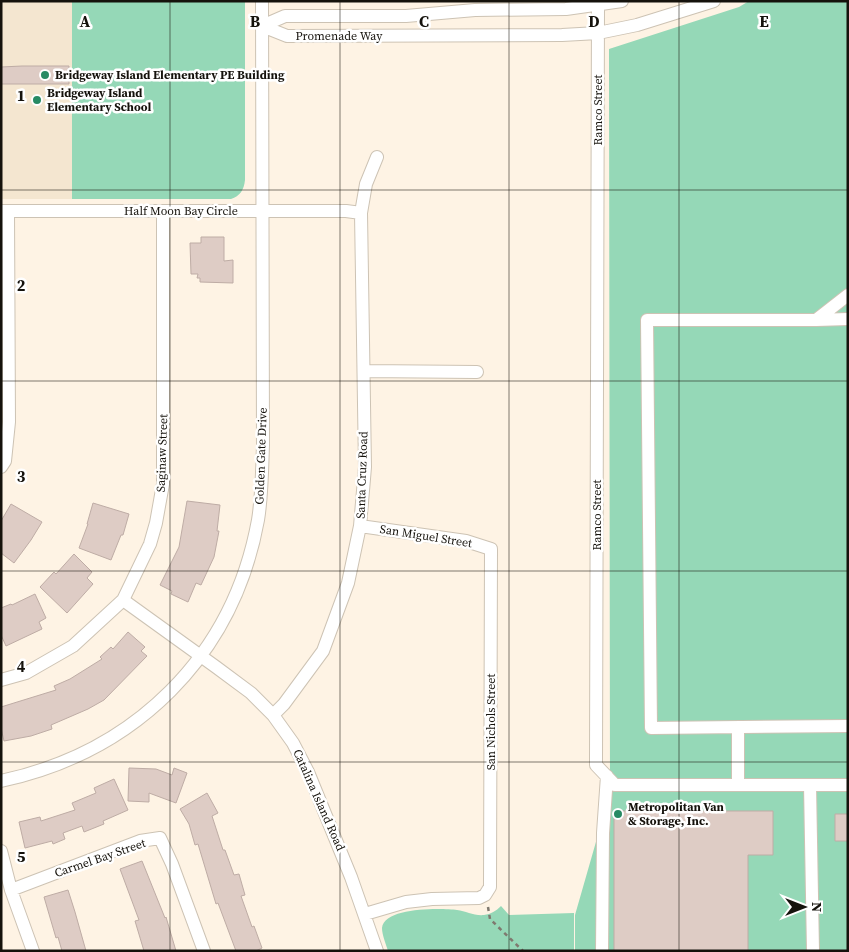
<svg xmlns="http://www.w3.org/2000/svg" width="849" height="952" font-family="'Source Serif 4',serif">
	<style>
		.built { fill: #f4e6d0 }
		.green { fill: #95d8b7 }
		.building { fill: #deccc5; stroke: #beaca5 }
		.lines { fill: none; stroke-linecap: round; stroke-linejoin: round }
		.minor-casing { stroke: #cdc3b4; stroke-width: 14 }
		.path { stroke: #7f796f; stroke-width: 2.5; stroke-dasharray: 4 4; stroke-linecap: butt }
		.minor { stroke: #fff; stroke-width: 12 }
		.grid { fill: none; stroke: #15120c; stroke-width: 1; stroke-opacity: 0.55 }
		.poi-dot { fill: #278a63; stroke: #fff; stroke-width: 2 }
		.labels { text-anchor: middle; stroke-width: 5; stroke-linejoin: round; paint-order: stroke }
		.street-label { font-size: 12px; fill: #15120c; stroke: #fff }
		.poi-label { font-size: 12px; font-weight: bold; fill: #15120c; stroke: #fff; text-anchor: start }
		.grid-label { font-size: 16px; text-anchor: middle; font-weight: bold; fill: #15120c; stroke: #fff; stroke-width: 5; stroke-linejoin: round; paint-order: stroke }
	</style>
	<rect width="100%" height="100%" fill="#fef3e4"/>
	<path class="built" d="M1,1H72V199H1Z"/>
	<path class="green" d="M72,1H245V180C244,190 240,196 231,199H72Z
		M749,1H848V951H575V915L610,793L609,49L739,7Z
		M501,906L509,915L574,913V951H388C386,944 382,935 382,928C384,907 441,908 457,910C466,911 474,916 484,915C491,914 496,911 501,906Z"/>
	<path class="building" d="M22,66H69V84H1V67Z
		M201,237H224V261L233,260V283L200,282V278H197L198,274H191L190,243H201Z
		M187,501L220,505L217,531H219L214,557L201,585L196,583L188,602L171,594L172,591L160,585L179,547Z
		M93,503L129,514L123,535H121L111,560L79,548L88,524H87Z
		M11,504L42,522L31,540L14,563L1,553V521Z
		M74,554L92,572L87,578L93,584L67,613L40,587L54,572L56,574Z
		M35,594L46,618L39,622L42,629L6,646L1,635V608L11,604L12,605Z
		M128,632L145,647L141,651L147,656L104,700L88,709L51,725L52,729L31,736L4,741L1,728V707L56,690L54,686L70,679L102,659L100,657L111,647L113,649Z
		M129,768L156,769L172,775L174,768L187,773L176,803L149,793V802L128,801Z
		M114,779L128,810L103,821L104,824L84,832L82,826L63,833L65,839L53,844L52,841L25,848L19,822L40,817L41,821L75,810L72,803L96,793L94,788Z
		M207,793L218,813L212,816L223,850H225L234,875L239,874L245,895L241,896L252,927L254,926L262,948L256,951H236L218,903L216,904L198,844L195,845L189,824L180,809Z
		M614,811H773V855H748V951H614Z
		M835,814H848V841H835Z
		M142,861L165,918L166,917L176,951H144L135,921L139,920L120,869Z
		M68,890L75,912L86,951H62L58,937L56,938L44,897Z"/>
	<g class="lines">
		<g class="minor-casing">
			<path id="minor" d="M598,5L596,765L615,785H848
				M262,26L287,36L562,35L598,33L637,25L714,1
				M262,26L285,16H406L475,10L566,9L622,1
				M1,211H346L361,213
				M848,295L816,320H647L651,728L848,726
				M816,320L848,319
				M364,371L477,372
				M1,467L5,461L9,422L8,211
				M360,526L466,541L491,549L490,887L485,895L479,898L432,899L406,902L365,914
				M123,600L216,667L251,693L273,715L293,743L308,772L351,877L377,951
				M1,680L26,673L73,646L123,600L150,544L156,523L163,484V211
				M273,715L284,704L323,651L348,583L360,526L365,467L361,213L366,184L377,157
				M738,727V785
				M1,781C135,752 233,657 258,520C262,496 262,470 263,445L262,1
				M810,785L813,951
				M1,851L11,890L33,951
				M11,890L140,841L160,838L172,864L204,951
				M602,951L603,833L607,776"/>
		</g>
		<path class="path" d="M488,907L490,919L523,951"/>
		<use href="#minor" class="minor"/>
	</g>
	<path class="grid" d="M170,1V951M340,1V951M509,1V951M679,1V951M1,190H848M1,381H848M1,571H848M1,762H848"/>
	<g class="poi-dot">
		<circle cx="45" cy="75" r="5"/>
		<circle cx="37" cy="100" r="5"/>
		<circle cx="618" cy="814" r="5"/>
	</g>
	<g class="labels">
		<g class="street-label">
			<text x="339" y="40">Promenade Way</text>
			<text transform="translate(598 110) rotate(-90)" y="4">Ramco Street</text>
			<text x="181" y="215">Half Moon Bay Circle</text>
			<text transform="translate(162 453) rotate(-88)" y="4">Saginaw Street</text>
			<text transform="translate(261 456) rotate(-88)" y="4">Golden Gate Drive</text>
			<text transform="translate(362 475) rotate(-88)" y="4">Santa Cruz Road</text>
			<text transform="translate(597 515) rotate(-90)" y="4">Ramco Street</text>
			<text transform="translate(426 536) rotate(9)" y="4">San Miguel Street</text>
			<text transform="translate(491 722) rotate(-90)" y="4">San Nichols Street</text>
			<text transform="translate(319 800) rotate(66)" y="4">Catalina Island Road</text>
			<text transform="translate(100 858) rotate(-19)" y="4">Carmel Bay Street</text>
		</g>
		<g class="poi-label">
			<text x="55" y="79">Bridgeway Island Elementary PE Building</text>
			<text x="47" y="97">Bridgeway Island<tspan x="47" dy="14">Elementary School</tspan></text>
			<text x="628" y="811">Metropolitan Van<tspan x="628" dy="14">&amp; Storage, Inc.</tspan></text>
		</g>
	</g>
	<g class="grid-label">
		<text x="85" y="27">A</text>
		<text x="255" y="27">B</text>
		<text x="424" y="27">C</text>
		<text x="594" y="27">D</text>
		<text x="764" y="27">E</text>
		<text x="21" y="101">1</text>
		<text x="21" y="291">2</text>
		<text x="21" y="482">3</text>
		<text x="21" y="672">4</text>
		<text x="21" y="862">5</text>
	</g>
	<rect width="849" height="952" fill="none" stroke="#15120c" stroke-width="5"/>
	<g transform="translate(804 907) rotate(90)" stroke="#ffffff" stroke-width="4" paint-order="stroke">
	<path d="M0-4L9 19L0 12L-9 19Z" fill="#15120c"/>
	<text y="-8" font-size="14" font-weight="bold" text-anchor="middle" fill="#15120c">N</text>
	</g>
</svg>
